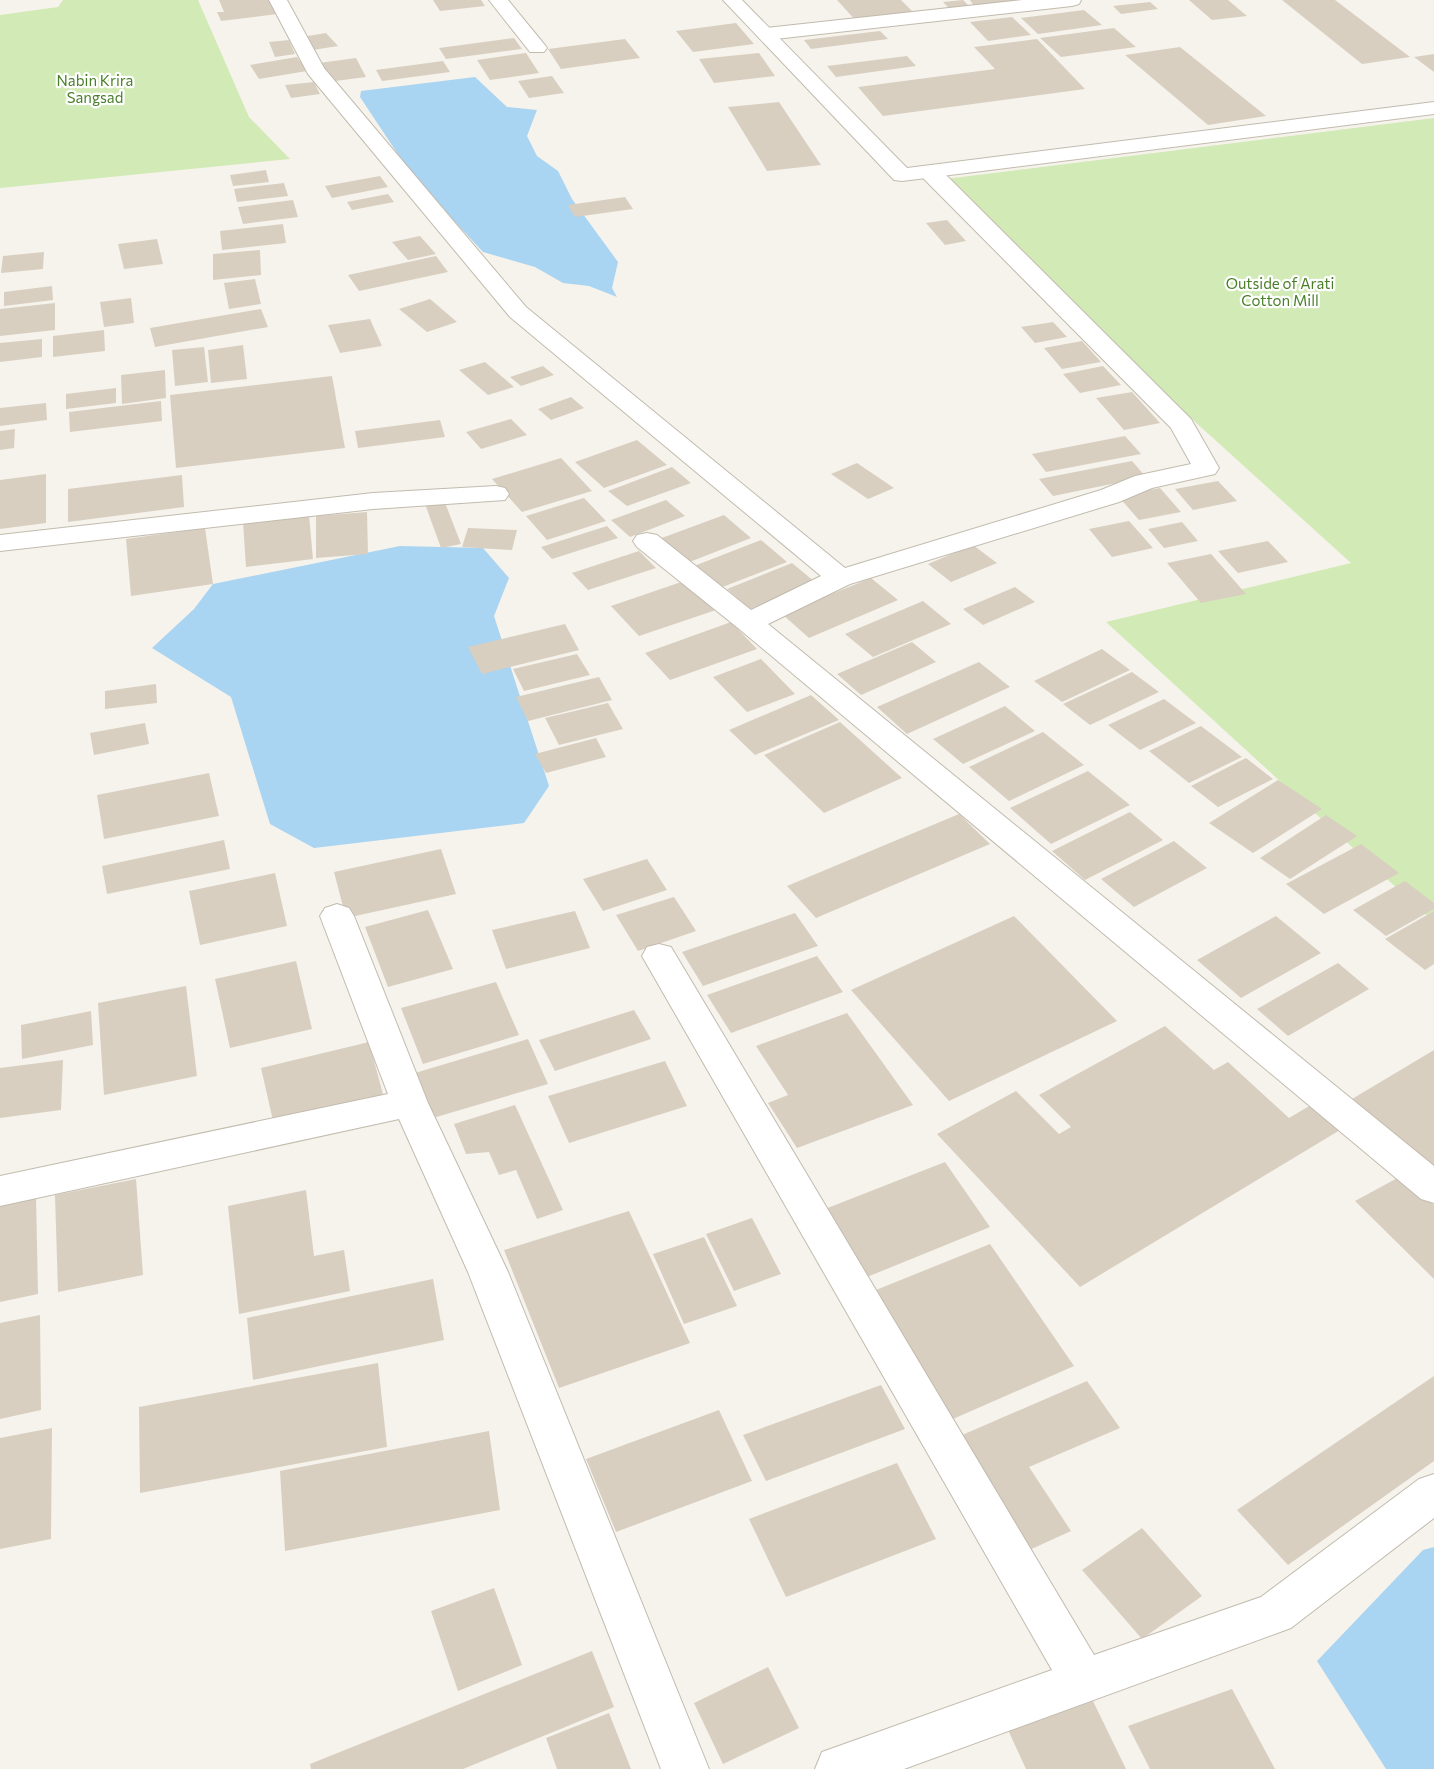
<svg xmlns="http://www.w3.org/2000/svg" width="1434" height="1769" font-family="Commissioner,sans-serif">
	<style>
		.green { fill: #d2eab5 }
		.water { fill: #a9d4f2 }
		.building { fill: #d8cfc1 }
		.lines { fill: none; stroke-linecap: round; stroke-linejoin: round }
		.minor-casing { stroke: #c2bbae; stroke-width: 2 }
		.tertiary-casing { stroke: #c2bbae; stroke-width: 2 }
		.minor { fill: #fff; fill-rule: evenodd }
		.tertiary { fill: #fff; fill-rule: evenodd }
		.labels { text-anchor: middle; stroke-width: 4.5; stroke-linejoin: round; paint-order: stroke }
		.far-park-label { font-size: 15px; fill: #4a7f2a; stroke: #fff }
	</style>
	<rect width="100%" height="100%" fill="#f6f3ec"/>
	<path class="green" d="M63,0H198L249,117L290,159L0,188V15L58,7Z
		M1434,118V922L1106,622L1351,563L929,181Z"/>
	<path class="water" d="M475,77L507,107L537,110L527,136L537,156L558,171L572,199L618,262L612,288L617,297L589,286L563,283L535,267L483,252L413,177L360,97L361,91Z
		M400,546L483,548L509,578L494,616L549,786L524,823L314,848L270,824L231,697L152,648L194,609L213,584Z
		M1434,1547V1769H1386L1317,1661L1423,1550Z"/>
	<path class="building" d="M219,0H270L277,14L221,21L217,12H224Z
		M433,0H481L485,6L440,11Z
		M837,0H901L916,15L858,23Z
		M963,0L972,9L953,12L943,2Z
		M970,0H1017L1019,2L974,6Z
		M1189,0H1228L1247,16L1212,20Z
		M1282,0H1335L1410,57L1362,64Z
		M1150,2L1158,9L1121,14L1113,6Z
		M1084,10L1102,25L1038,34L1021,18Z
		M1012,17L1031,35L988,41L970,22Z
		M736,23L754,44L693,52L676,31Z
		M1114,28L1136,47L1061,57L1040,38Z
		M880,31L888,39L811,49L804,40Z
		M326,33L338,46L313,50L302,37Z
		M514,38L522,49L446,59L439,48Z
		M625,39L640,58L561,69L548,49Z
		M1037,39L1085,89L883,116L858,87L995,69L974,47Z
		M289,40L295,54L275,57L269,42Z
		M1180,47L1266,116L1208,125L1125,55Z
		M526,53L539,73L490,80L477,60Z
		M759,53L775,76L714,83L699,59Z
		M1434,54V72L1414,57Z
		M907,56L916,66L836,77L827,66Z
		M297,57L307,71L259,79L250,65Z
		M356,58L366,77L328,82L319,63Z
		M443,61L450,72L382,81L376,70Z
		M552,76L564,93L529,98L518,81Z
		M314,82L320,94L291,98L285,85Z
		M779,102L821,165L767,171L728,107Z
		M266,170L269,182L233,186L230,175Z
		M380,176L388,187L332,198L325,186Z
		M284,183L288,196L237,202L234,189Z
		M388,194L394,202L352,210L347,202Z
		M625,197L633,209L575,217L568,205Z
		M293,200L298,217L243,224L238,207Z
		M947,220L966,241L945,245L926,223Z
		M283,224L286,243L222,250L220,231Z
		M420,236L436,254L408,260L392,242Z
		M157,239L163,264L124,269L118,244Z
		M260,250L261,275L213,280V254Z
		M44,252L43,269L1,273L3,256Z
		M436,256L448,272L359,291L348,275Z
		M255,279L261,304L229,309L224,283Z
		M52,286L53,300L4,306V292Z
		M131,298L134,323L104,327L100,302Z
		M430,299L457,322L427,332L399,309Z
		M55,303V330L0,336V309Z
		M261,309L268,327L155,347L150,328Z
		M370,319L382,346L340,353L328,325Z
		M1053,322L1067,337L1035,343L1021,327Z
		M104,330L105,351L53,357V336Z
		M42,339V357L0,362V343Z
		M1082,341L1101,362L1062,369L1044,348Z
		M243,345L247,379L211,383L208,350Z
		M204,347L208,382L175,386L172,350Z
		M485,362L514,387L488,395L459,370Z
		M543,366L554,375L521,386L510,377Z
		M1103,366L1121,385L1080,393L1063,374Z
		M165,370L166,398L122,404L121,375Z
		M332,376L345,448L176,468L170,395Z
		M116,388V403L66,409V394Z
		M1132,392L1160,423L1124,430L1096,398Z
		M571,397L584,408L551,420L538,409Z
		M161,401L162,421L70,432L69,412Z
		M46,403L47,420L0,426V408Z
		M511,419L527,435L481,449L466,432Z
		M440,420L445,437L358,448L355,431Z
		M15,429L14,448L0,450V431Z
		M1125,436L1141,454L1046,472L1032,454Z
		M637,440L667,465L604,488L575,462Z
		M561,458L592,491L522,512L492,479Z
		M1132,461L1146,477L1053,496L1039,479Z
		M857,463L894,488L868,499L831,474Z
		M672,467L691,483L627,506L608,491Z
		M46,474V523L0,529V480Z
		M182,475L184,507L68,522V489Z
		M1218,481L1237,501L1193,510L1175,489Z
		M1160,488L1181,512L1139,520L1118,496Z
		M584,498L606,521L547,540L526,516Z
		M444,500L461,544L441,548L425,504Z
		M666,500L685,516L630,537L611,520Z
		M367,512L368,554L316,558V516Z
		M309,515L313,559L246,567L243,522Z
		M724,515L751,538L687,563L659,539Z
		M1129,521L1153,548L1112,557L1089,529Z
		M1182,522L1198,541L1164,548L1148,529Z
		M607,526L618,538L552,559L541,547Z
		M205,528L213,584L131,596L126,539Z
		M468,528L517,530L512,550L462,547Z
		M761,540L787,562L720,588L694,566Z
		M1268,541L1288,562L1238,573L1218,551Z
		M973,545L997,563L951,582L928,564Z
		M639,551L656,568L588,590L572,573Z
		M1211,554L1246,594L1201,603L1167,563Z
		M792,563L815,582L750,609L727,589Z
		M871,578L898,600L809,638L782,614Z
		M687,580L716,610L639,636L611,606Z
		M1015,587L1035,602L983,625L963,609Z
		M923,601L951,624L873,657L845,634Z
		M731,622L757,649L670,680L645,653Z
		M565,624L579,650L482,674L468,647Z
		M912,642L936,662L861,695L837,674Z
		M1102,649L1130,670L1062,702L1034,681Z
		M577,654L590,675L524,691L513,669Z
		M761,659L795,694L747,712L713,677Z
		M979,662L1010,687L907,734L877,707Z
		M1132,672L1159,692L1090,725L1063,704Z
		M599,677L612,700L528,721L516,697Z
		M156,684L157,703L105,709V691Z
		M811,695L839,720L755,755L729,730Z
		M1164,699L1196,723L1140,750L1108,725Z
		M608,703L623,729L559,745L545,718Z
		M1005,706L1035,731L963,764L933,739Z
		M840,722L902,778L824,813L764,755Z
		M145,723L149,744L94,755L90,733Z
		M1201,726L1242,757L1189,783L1149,751Z
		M1043,732L1084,765L1009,801L969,767Z
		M596,738L606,757L546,773L535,754Z
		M1246,758L1273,779L1218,807L1191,786Z
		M1088,771L1130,805L1051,844L1010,808Z
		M209,773L219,816L104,839L97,795Z
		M1278,780L1322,809L1253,853L1209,823Z
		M1130,812L1163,840L1085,880L1052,851Z
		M959,814L990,844L816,918L787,886Z
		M1326,815L1357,836L1290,879L1260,858Z
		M224,840L230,869L107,894L102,866Z
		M1174,841L1207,868L1134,907L1101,879Z
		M1361,844L1399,873L1324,914L1286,884Z
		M441,849L456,894L346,918L334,872Z
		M647,859L667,890L603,911L583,879Z
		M275,873L287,926L200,945L189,891Z
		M1405,881L1434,903V909L1386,936L1353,910Z
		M674,897L696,931L638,951L616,915Z
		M428,910L453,969L388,987L365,927Z
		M575,911L590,948L506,969L492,930Z
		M1434,911V964L1425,970L1385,939Z
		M795,913L818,946L703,986L682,952Z
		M1014,916L1117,1021L949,1101L851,990Z
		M1276,916L1321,953L1241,998L1197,960Z
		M817,956L843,992L731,1033L707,995Z
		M296,961L312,1029L230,1048L215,979Z
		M1338,963L1369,989L1288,1036L1257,1009Z
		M496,982L519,1035L423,1064L401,1008Z
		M186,986L197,1076L104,1095L98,1003Z
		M634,1010L651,1039L555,1071L539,1040Z
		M91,1011L93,1045L22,1059L21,1025Z
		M847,1013L913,1105L797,1148L768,1103L788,1095L756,1046Z
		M1165,1026L1214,1070L1228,1062L1289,1118L1321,1099L1350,1124L1080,1287L937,1134L1016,1091L1059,1134L1071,1127L1039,1095Z
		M528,1039L548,1084L433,1118L415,1073Z
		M369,1042L384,1098L274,1125L261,1068Z
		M1434,1050V1170L1352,1099Z
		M63,1060L61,1110L0,1118V1068Z
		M665,1061L687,1106L569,1143L548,1096Z
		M515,1105L563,1210L537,1219L516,1170L499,1175L489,1152L466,1154L454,1124Z
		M945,1162L990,1227L867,1277L825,1209Z
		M1403,1175L1434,1205V1279L1355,1201Z
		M136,1179L143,1275L58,1292L55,1195Z
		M306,1190L314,1256L344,1250L350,1291L239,1314L228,1206Z
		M36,1195L38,1294L0,1302V1202Z
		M629,1211L690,1343L559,1388L504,1250Z
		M752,1218L781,1274L734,1291L706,1234Z
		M704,1237L737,1306L684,1324L653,1254Z
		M990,1244L1074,1366L946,1422L866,1294Z
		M433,1279L444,1340L253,1380L247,1318Z
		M40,1315L41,1410L0,1419V1323Z
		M378,1363L387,1447L140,1493L139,1407Z
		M1434,1376V1461L1288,1565L1237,1510Z
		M1087,1381L1120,1428L1029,1467L1071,1531L1025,1552L953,1439Z
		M881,1385L905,1429L766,1481L743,1435Z
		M719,1410L752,1481L616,1532L586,1459Z
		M52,1428L51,1539L0,1549V1438Z
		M489,1431L500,1510L285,1551L280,1471Z
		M897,1463L936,1539L786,1597L749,1519Z
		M1142,1528L1202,1596L1142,1639L1082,1570Z
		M494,1588L522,1665L458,1691L431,1611Z
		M592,1651L614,1707L463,1769H311L310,1764Z
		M768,1667L799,1728L723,1764L694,1703Z
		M1232,1689L1275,1769H1150L1128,1726Z
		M1093,1701L1126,1769H1026L1008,1730Z
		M609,1713L631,1769H557L546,1738Z"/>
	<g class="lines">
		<g class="minor-casing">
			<path id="minor" d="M269,0H287L324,68L526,307L845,568L1101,490L1135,476L1191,464L1171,428L922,177L919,172L922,167L930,166L938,167L1191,419L1219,468L1215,474L1152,488L1119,502L850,584L768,624L1434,1166V1203L1421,1199L738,628L637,547L633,541L637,535L647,533L657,535L751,610L821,576L510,317L308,74Z
				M489,0H508L544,44L547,48L544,52H530Z
				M1022,0H1081L1079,4L1072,6L766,40L759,38L757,34L759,30L766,28Z
				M496,486L505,488L509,494L505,500L373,509L0,551V535L373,493Z
				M337,904L349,908L354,916L428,1103L508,1272L709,1769H661L468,1272L399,1119L0,1206V1176L388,1094L320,916L325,908Z
				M659,944L671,947L1094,1655L1261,1597L1419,1479L1434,1474V1518L1291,1628L904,1769H815L822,1752L1052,1670L642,956L647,947Z"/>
		</g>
		<g class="tertiary-casing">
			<path id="tertiary" d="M723,0H742L907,168L1434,102V114L902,181L894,180Z"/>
		</g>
		<use href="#minor" class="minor"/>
		<use href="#tertiary" class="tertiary"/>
	</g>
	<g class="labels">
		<g class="far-park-label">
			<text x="95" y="86">Nabin Krira<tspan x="95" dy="17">Sangsad</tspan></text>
			<text x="1280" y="289">Outside of Arati<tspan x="1280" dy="17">Cotton Mill</tspan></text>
		</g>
	</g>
</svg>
